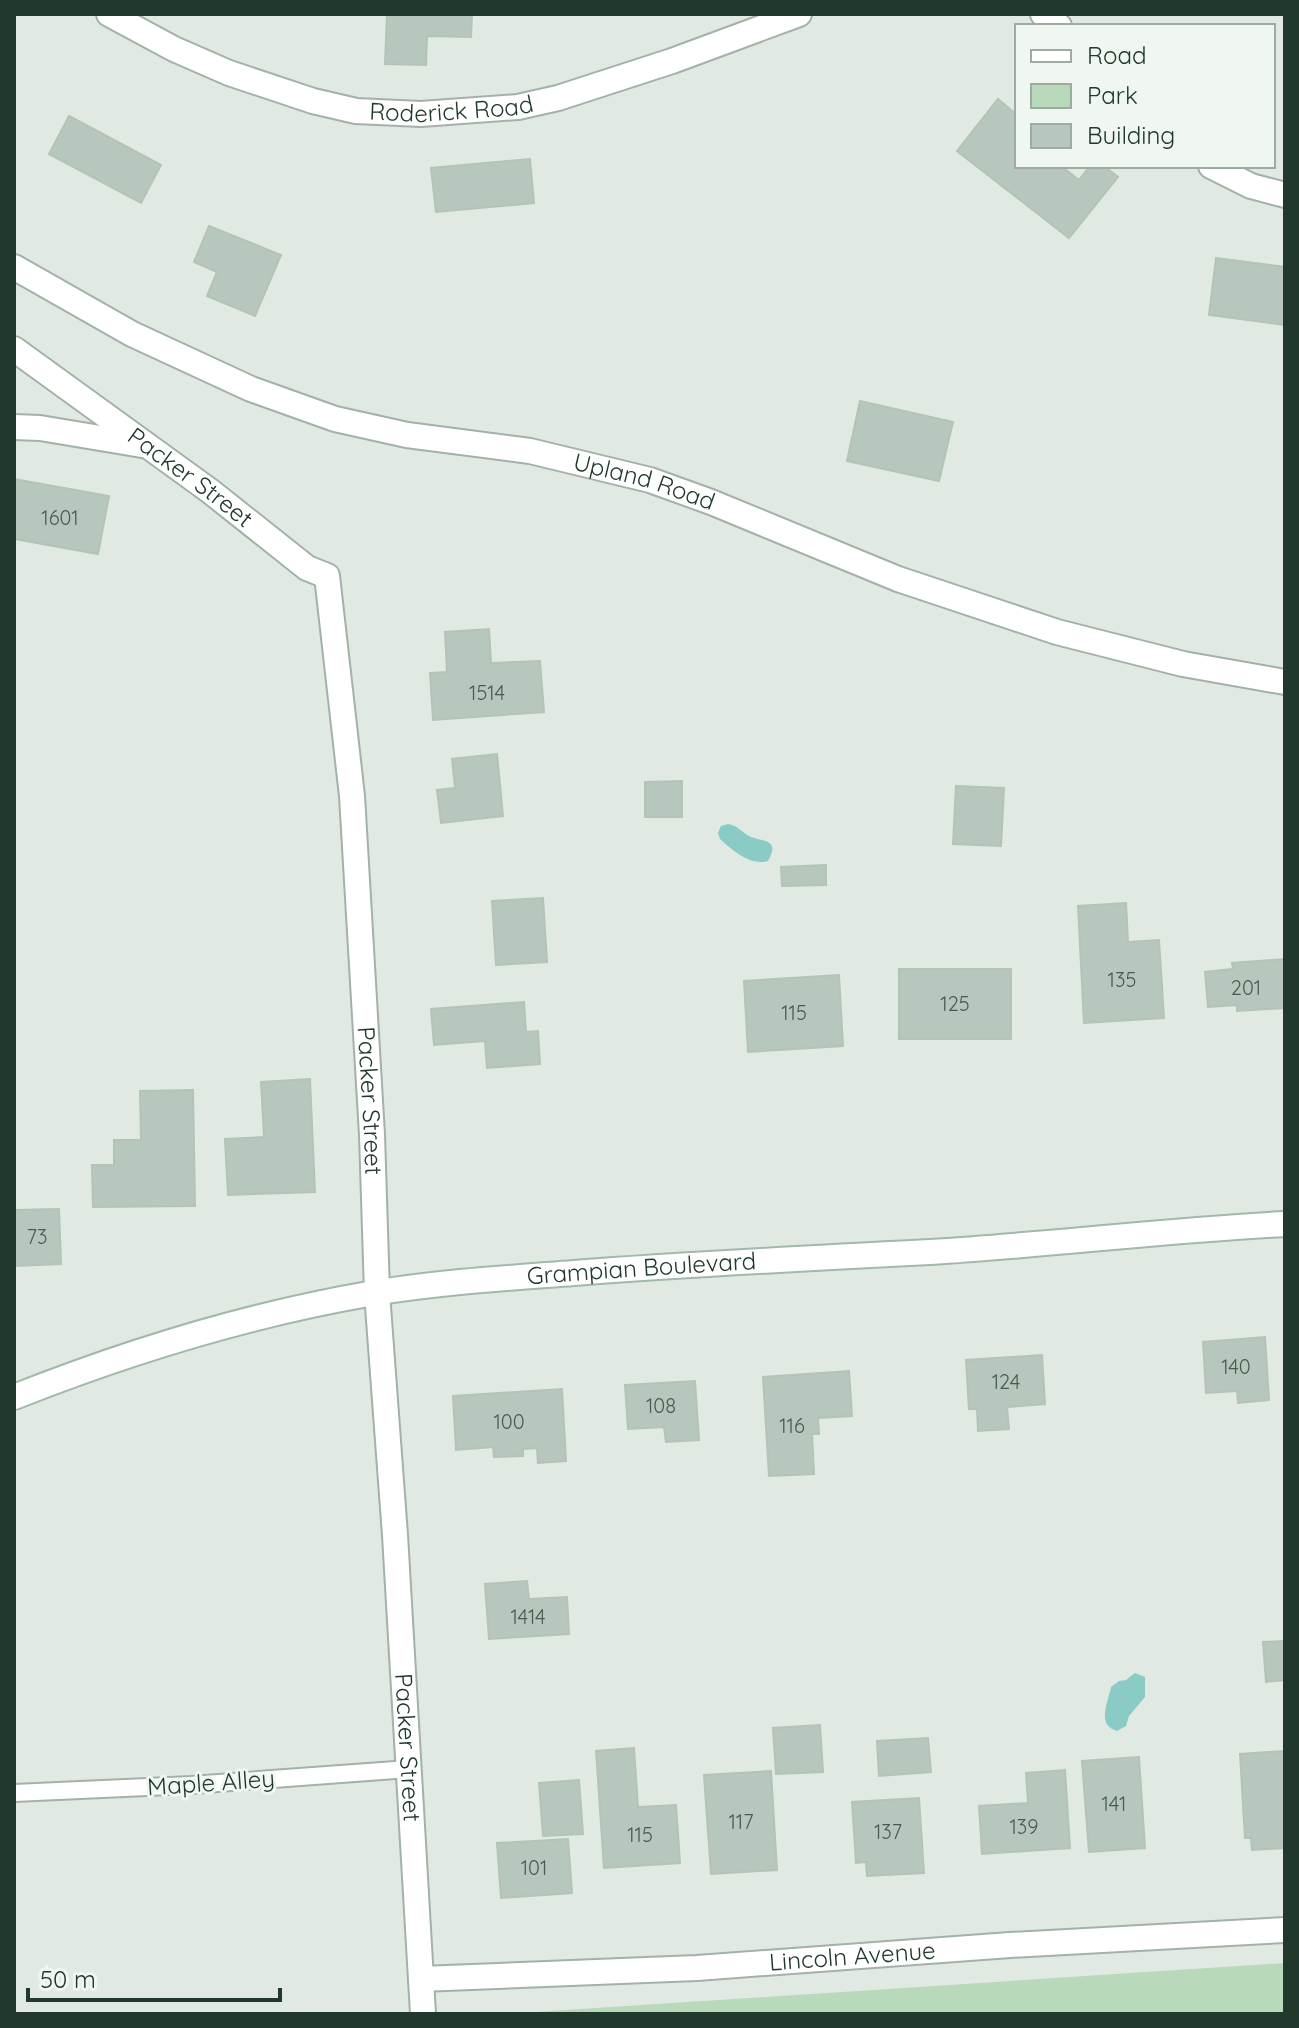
<svg xmlns="http://www.w3.org/2000/svg" width="1299" height="2028" font-family="Quicksand,sans-serif">
	<style>
		.green { fill: #b9daba }
		.water { fill: #8accc5 }
		.building { fill: #b8c7be; stroke: #b3c3b8; stroke-width: 2 }
		.lines { fill: none; stroke-linecap: round; stroke-linejoin: round }
		.lane-casing { stroke: #a3b1a8; stroke-width: 20 }
		.street-casing { stroke: #a3b1a8; stroke-width: 28 }
		.secondary-casing { stroke: #a2b8aa; stroke-width: 28 }
		.lane { stroke: #fff; stroke-width: 16 }
		.street { stroke: #fff; stroke-width: 24 }
		.secondary { stroke: #fff; stroke-width: 24 }
		.labels { text-anchor: middle; stroke-width: 6; stroke-linejoin: round; paint-order: stroke }
		.number-label { font-size: 20px; fill: #475c50 }
		.street-label { font-size: 24px; fill: #21392c; stroke: #f0f7f1 }
	</style>
	<rect width="100%" height="100%" fill="#e0eae3"/>
	<path class="green" d="M1285,1963V2014H504Z"/>
	<path class="water" d="M728,824C738,825 742,833 751,837C765,842 780,840 768,861C750,866 732,850 720,839L718,833L721,826Z
		M1135,1673L1145,1677V1697L1129,1716L1126,1726L1117,1731C1096,1725 1108,1703 1111,1687L1119,1681L1126,1680Z"/>
	<path class="building" d="M387,14H472L471,37L427,36L426,65L385,64Z
		M998,99L1017,115V166H1061L1079,180L1090,166H1104L1118,177L1069,238L957,151Z
		M69,116L161,165L141,203L49,154Z
		M530,159L534,203L436,212L431,168Z
		M209,226L281,255L255,316L207,296L217,272L194,262Z
		M1216,258L1285,267V325L1209,315Z
		M860,401L953,422L939,481L847,461Z
		M14,479L109,496L98,554L14,539Z
		M489,629L491,663L540,661L544,712L433,720L430,673L447,672L445,632Z
		M497,754L503,816L441,823L437,790L455,788L452,759Z
		M682,781V817H645V782Z
		M956,786L1004,788L1001,846L953,844Z
		M826,865V885L782,886L781,867Z
		M543,898L547,962L496,965L492,901Z
		M1126,903L1128,942L1159,940L1164,1018L1084,1023L1078,906Z
		M1285,959V1008L1237,1011V1005L1208,1007L1205,972L1233,969L1232,963Z
		M899,969H1011V1039H899Z
		M839,975L843,1046L748,1052L744,981Z
		M524,1002L526,1032L538,1031L540,1064L487,1068L485,1041L434,1045L431,1009Z
		M310,1079L315,1192L228,1195L225,1139L264,1137L261,1082Z
		M193,1090L195,1206L93,1207L92,1165H114V1140H141L140,1091Z
		M59,1209L61,1264L14,1266V1210Z
		M1265,1337L1269,1400L1238,1403L1237,1391L1206,1393L1203,1342Z
		M1042,1355L1045,1404L1007,1407L1009,1429L978,1431L977,1409H969L966,1360Z
		M849,1371L852,1416L818,1418L819,1434H812L814,1474L769,1476L763,1377Z
		M695,1381L699,1440L666,1442L664,1427L628,1429L625,1385Z
		M562,1389L566,1461L538,1463L537,1448L523,1449V1456L494,1457L493,1447L456,1450L453,1396Z
		M527,1581L529,1599L567,1597L569,1634L489,1639L485,1584Z
		M1285,1641V1680L1266,1682L1263,1642Z
		M820,1725L823,1772L776,1774L773,1728Z
		M928,1738L931,1772L879,1776L877,1741Z
		M634,1748L638,1807L676,1805L680,1863L604,1868L596,1751Z
		M1285,1751V1848L1252,1850L1251,1838H1245L1240,1754Z
		M1139,1757L1145,1848L1089,1852L1082,1761Z
		M1065,1770L1070,1848L982,1854L979,1806L1028,1803L1026,1773Z
		M771,1771L777,1870L711,1874L704,1775Z
		M579,1780L583,1834L543,1836L539,1783Z
		M919,1798L924,1873L867,1876L866,1862L856,1863L852,1802Z
		M568,1839L572,1893L501,1898L497,1843Z"/>
	<g class="lines">
		<g class="lane-casing">
			<path id="lane" d="M14,1793L191,1785L409,1769"/>
		</g>
		<g class="street-casing">
			<g id="street">
				<path id="s1" d="M109,14L174,49L229,73L313,101L356,111L421,114L518,107L558,98L672,61L799,14"/>
				<path d="M1043,14L1059,26"/>
				<path d="M1211,166L1251,186L1285,195"/>
				<path id="s2" d="M14,267L132,334L251,389L335,419L407,435L530,451L650,480L711,502L898,579L1057,632L1183,664L1285,682"/>
				<path id="s3" d="M14,349L210,491L307,568L327,576L352,796L372,1135L377,1293L395,1535L423,2014"/>
				<path d="M14,427L40,428L142,445"/>
				<path id="s4" d="M421,1979L697,1968L1010,1945L1285,1930"/>
			</g>
		</g>
		<g class="secondary-casing">
			<g id="secondary">
				<path id="s5" d="M14,1397C130,1351 251,1314 374,1293C440,1282 508,1278 574,1273C693,1264 811,1258 930,1252C1048,1245 1166,1230 1285,1224"/>
			</g>
		</g>
		<use href="#lane" class="lane"/>
		<use href="#street" class="street"/>
		<use href="#secondary" class="secondary"/>
	</g>
	<g class="labels">
		<g class="number-label">
			<text x="60" y="525">1601</text>
			<text x="487" y="700">1514</text>
			<text x="1122" y="987">135</text>
			<text x="1246" y="995">201</text>
			<text x="955" y="1011">125</text>
			<text x="794" y="1020">115</text>
			<text x="37" y="1244">73</text>
			<text x="1236" y="1374">140</text>
			<text x="1006" y="1389">124</text>
			<text x="661" y="1413">108</text>
			<text x="509" y="1429">100</text>
			<text x="792" y="1433">116</text>
			<text x="528" y="1624">1414</text>
			<text x="1114" y="1811">141</text>
			<text x="741" y="1829">117</text>
			<text x="1024" y="1834">139</text>
			<text x="888" y="1839">137</text>
			<text x="640" y="1842">115</text>
			<text x="534" y="1875">101</text>
		</g>
		<g class="street-label">
			<text dy="8" stroke="none"><textPath href="#s1" startOffset="362">Roderick Road</textPath></text>
			<text dy="8" stroke="none"><textPath href="#s3" startOffset="218">Packer Street</textPath></text>
			<text dy="8" stroke="none"><textPath href="#s2" startOffset="672">Upland Road</textPath></text>
			<text dy="8" stroke="none"><textPath href="#s3" startOffset="914">Packer Street</textPath></text>
			<text dy="8" stroke="none"><textPath href="#s5" startOffset="644">Grampian Boulevard</textPath></text>
			<text dy="8" stroke="none"><textPath href="#s3" startOffset="1562">Packer Street</textPath></text>
			<text transform="translate(211 1783) rotate(-4)" y="8">Maple Alley</text>
			<text dy="8" stroke="none"><textPath href="#s4" startOffset="432">Lincoln Avenue</textPath></text>
		</g>
	</g>
	<rect width="1299" height="2028" fill="none" stroke="#21392c" stroke-width="32"/>
	<rect x="1015" y="24" width="260" height="144" fill="#f0f7f1" stroke="#9daba2" stroke-width="2"/>
	<rect x="1031" y="50" width="40" height="12" fill="#ffffff" stroke="#9daba2" stroke-width="2"/>
	<text x="1087" y="64" font-size="24" fill="#21392c">Road</text>
	<rect x="1031" y="84" width="40" height="24" fill="#b9daba" stroke="#9daba2" stroke-width="2"/>
	<text x="1087" y="104" font-size="24" fill="#21392c">Park</text>
	<rect x="1031" y="124" width="40" height="24" fill="#b8c7be" stroke="#9daba2" stroke-width="2"/>
	<text x="1087" y="144" font-size="24" fill="#21392c">Building</text>
	<path d="M28 1988v12h252v-12" fill="none" stroke="#21392c" stroke-width="4"/>
	<text x="40" y="1988" font-size="24" fill="#21392c" stroke="#f0f7f1" stroke-width="6" paint-order="stroke">50 m</text>
</svg>
